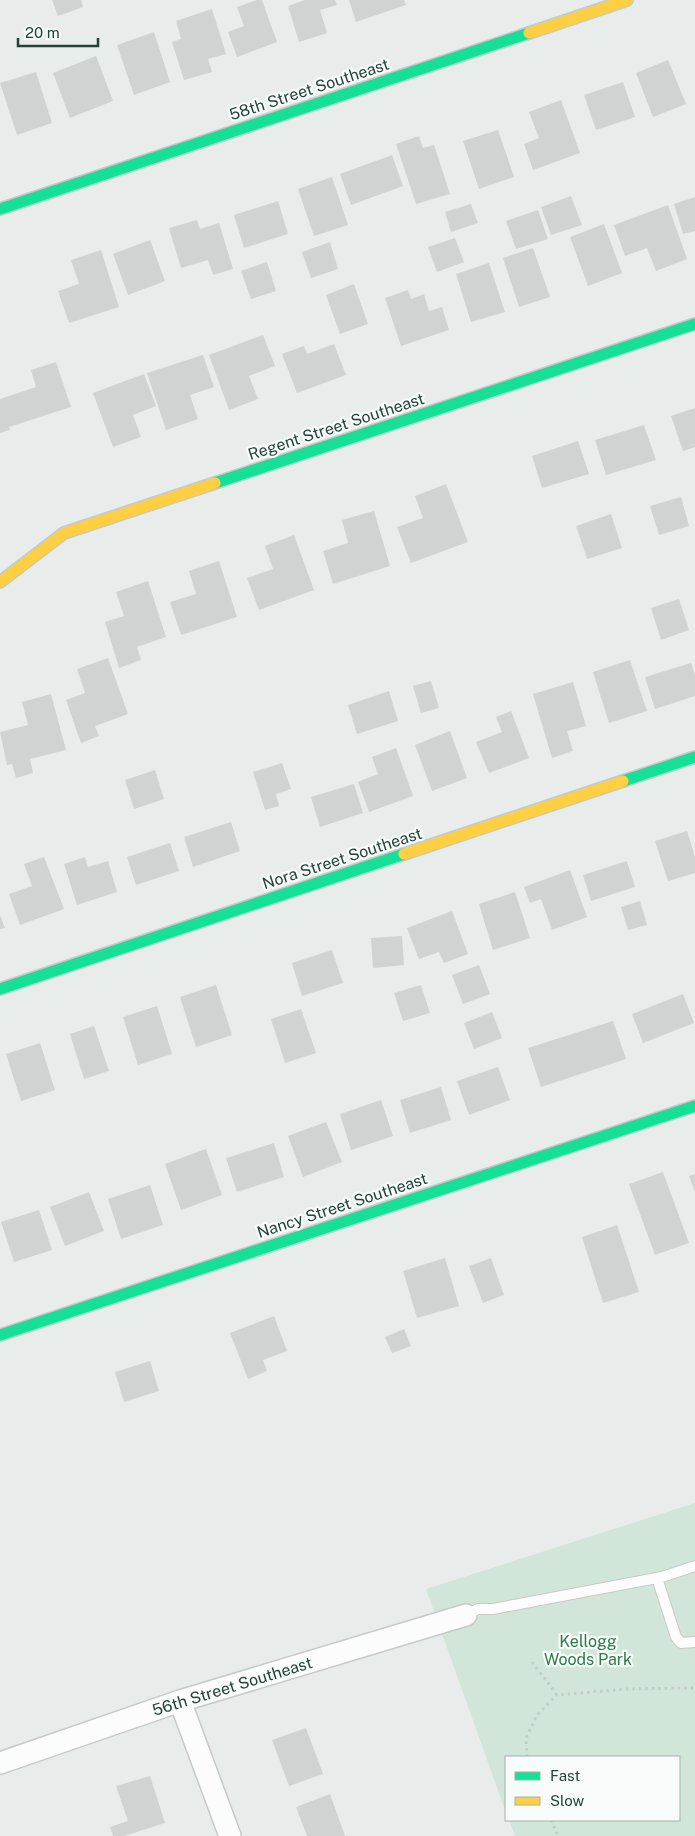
<svg xmlns="http://www.w3.org/2000/svg" width="695" height="1836" font-family="'Public Sans',sans-serif">
	<style>
		.park { fill: #d1e6d8 }
		.building { fill: #cfd4d2 }
		.lines { fill: none; stroke-linecap: round; stroke-linejoin: round }
		.lane-casing { stroke: #c5cac8; stroke-width: 12 }
		.street-casing { stroke: #c5cac8; stroke-width: 24 }
		.fast-casing { stroke: #c3cbc8; stroke-width: 14 }
		.slow-casing { stroke: #c3cbc8; stroke-width: 14 }
		.path { stroke: #c3ccca; stroke-width: 3; stroke-dasharray: 2.5 4; stroke-linecap: butt }
		.lane { stroke: #fcfcfc; stroke-width: 10 }
		.street { stroke: #fcfcfc; stroke-width: 21 }
		.fast { stroke: #16e098; stroke-width: 11 }
		.slow { stroke: #ffcf43; stroke-width: 11 }
		.labels { text-anchor: middle; stroke-width: 4.5; stroke-linejoin: round; paint-order: stroke }
		.street-label { font-size: 16px; fill: #24423a; stroke: #f7fbf9 }
		.park-label { font-size: 16px; fill: #2d7a4b; stroke: #f7fbf9 }
	</style>
	<rect width="100%" height="100%" fill="#e8edeb"/>
	<path class="park" d="M695,1503V1836H515L509,1820H679V1757H506V1813L426,1589Z"/>
	<path class="building" d="M52,0H81L83,7L58,16Z
		M257,0H262L277,42L237,57L228,32L244,26L237,7Z
		M305,0H335L337,5L320,10L327,33L299,42L288,6Z
		M349,0H404L406,5L356,22Z
		M212,9L226,54L208,59L212,72L184,80L172,42L181,39L176,21Z
		M154,32L170,82L134,95L117,45Z
		M96,56L113,101L70,118L53,73Z
		M668,60L686,104L653,117L636,73Z
		M36,72L52,123L17,135L0,83Z
		M623,82L635,117L596,130L584,95Z
		M561,100L580,153L533,170L524,144L539,138L529,112Z
		M498,130L514,177L479,189L463,141Z
		M419,136L423,148L434,145L450,194L416,204L396,144Z
		M392,155L403,186L351,205L340,174Z
		M332,177L348,225L314,236L298,189Z
		M571,196L582,225L551,235L541,207Z
		M695,197V231L683,234L674,204Z
		M278,201L288,234L244,248L234,215Z
		M471,204L478,223L451,232L445,212Z
		M668,205L687,259L656,271L647,248L625,256L614,225Z
		M538,210L548,239L516,249L506,221Z
		M197,220L200,229L219,223L233,269L213,275L208,260L181,268L169,228Z
		M604,224L622,273L588,286L570,237Z
		M455,238L464,262L437,272L428,247Z
		M150,240L165,281L128,295L113,254Z
		M330,242L338,269L311,278L302,252Z
		M533,248L550,297L519,307L503,258Z
		M101,250L119,307L69,323L58,291L79,284L71,260Z
		M267,262L276,291L251,299L241,271Z
		M489,263L505,312L471,322L456,274Z
		M354,284L368,324L340,334L326,295Z
		M408,290L411,299L424,294L429,311L442,307L449,330L401,346L385,298Z
		M263,335L275,366L249,376L258,399L229,410L209,355Z
		M334,344L346,375L297,393L282,354L304,346L307,354Z
		M203,355L214,387L190,395L198,419L166,430L147,373Z
		M56,362L71,407L9,427L10,430L0,433V399L36,387L31,370Z
		M144,374L156,406L133,415L141,437L113,447L93,393Z
		M695,408V447L683,451L671,416Z
		M644,425L656,460L606,475L595,440Z
		M578,441L589,474L542,488L532,456Z
		M446,484L468,542L411,563L397,527L423,518L415,496Z
		M681,497L689,526L659,535L650,506Z
		M374,511L390,566L333,584L323,551L348,543L342,520Z
		M611,514L622,548L587,559L576,526Z
		M294,535L314,590L259,610L247,578L273,569L265,546Z
		M219,561L237,617L181,635L170,602L196,594L189,571Z
		M148,581L166,637L137,647L141,660L119,668L105,622L124,616L116,592Z
		M679,599L689,630L661,640L651,608Z
		M108,658L128,714L95,726L99,736L81,743L66,700L85,693L77,669Z
		M630,660L647,711L609,723L593,672Z
		M691,663L695,676V696L655,709L645,677Z
		M431,681L439,708L421,713L413,686Z
		M573,682L586,726L567,731L573,751L552,758L533,694Z
		M389,691L398,721L357,734L348,705Z
		M51,694L66,750L30,759L33,773L16,778L12,764L7,765L0,732L28,725L22,702Z
		M511,711L529,758L489,773L476,742L502,732L496,717Z
		M450,731L467,778L432,791L415,745Z
		M396,748L413,796L369,812L358,782L378,774L372,757Z
		M282,763L291,789L276,794L279,806L265,810L253,772Z
		M155,770L164,799L134,809L125,780Z
		M354,784L363,813L320,827L311,797Z
		M231,822L240,851L193,867L184,837Z
		M687,831L695,857V873L668,881L655,841Z
		M170,843L179,871L136,885L127,857Z
		M44,857L64,909L20,925L9,894L32,886L24,864Z
		M85,857L88,867L108,861L117,892L77,905L64,864Z
		M627,861L635,887L591,901L583,875Z
		M570,870L587,917L552,930L541,899L530,903L524,887Z
		M515,892L530,938L493,950L479,904Z
		M640,901L647,925L628,930L621,907Z
		M452,911L468,954L444,963L439,952L419,959L407,928Z
		M0,915L5,928L0,929Z
		M402,936L404,965L373,968L371,938Z
		M332,950L343,983L302,996L292,963Z
		M479,965L490,994L463,1004L452,975Z
		M216,985L232,1035L196,1047L180,997Z
		M421,985L430,1013L403,1021L394,993Z
		M683,994L694,1023L643,1043L632,1014Z
		M157,1006L172,1054L138,1065L123,1017Z
		M301,1009L316,1053L285,1063L271,1019Z
		M492,1012L502,1038L474,1049L464,1023Z
		M613,1021L626,1059L541,1087L528,1048Z
		M94,1026L109,1071L84,1079L70,1034Z
		M40,1043L55,1090L21,1101L6,1054Z
		M498,1067L510,1100L469,1115L457,1081Z
		M441,1087L451,1120L410,1133L400,1100Z
		M381,1100L393,1136L351,1150L340,1114Z
		M326,1122L342,1162L303,1177L288,1136Z
		M274,1143L284,1177L237,1192L226,1158Z
		M206,1149L222,1195L181,1210L165,1164Z
		M663,1172L689,1243L655,1255L629,1184Z
		M695,1174V1192L689,1176Z
		M150,1185L163,1225L121,1239L108,1199Z
		M89,1192L104,1231L65,1246L50,1207Z
		M39,1210L52,1250L14,1262L1,1222Z
		M617,1225L639,1292L603,1303L582,1237Z
		M445,1258L459,1306L417,1318L403,1271Z
		M491,1258L504,1295L483,1303L469,1266Z
		M274,1316L287,1351L263,1360L267,1371L248,1379L230,1333Z
		M404,1329L411,1346L392,1353L385,1337Z
		M150,1361L159,1391L124,1402L115,1372Z
		M306,1728L323,1774L289,1786L272,1740Z
		M150,1776L165,1823L124,1836H113L110,1827L128,1821L116,1786Z
		M330,1794L345,1836H307L296,1807Z"/>
	<g class="lines">
		<g class="lane-casing">
			<path id="lane" d="M657,1578L676,1637L681,1643L695,1642
				M466,1615L478,1609H493L662,1577L695,1566"/>
		</g>
		<g class="street-casing">
			<path id="street" d="M180,1701L230,1836
				M0,1763L180,1701L466,1615"/>
		</g>
		<g class="fast-casing">
			<path id="fast" d="M0,209L529,33
				M215,483L695,324
				M623,781L695,757
				M0,989L404,854
				M0,1335L695,1106"/>
		</g>
		<g class="slow-casing">
			<path id="slow" d="M529,33L627,0
				M0,582L64,533L215,483
				M404,854L623,781"/>
		</g>
		<path class="path" d="M532,1662L557,1695L626,1689L695,1688
			M527,1757L526,1738L537,1715L557,1695
			M551,1820L558,1836"/>
		<use href="#lane" class="lane"/>
		<use href="#street" class="street"/>
		<use href="#fast" class="fast"/>
		<use href="#slow" class="slow"/>
	</g>
	<g class="labels">
		<g class="street-label">
			<text transform="translate(309 89) rotate(-18)" y="6">58th Street Southeast</text>
			<text transform="translate(336 426) rotate(-18)" y="6">Regent Street Southeast</text>
			<text transform="translate(342 858) rotate(-18)" y="6">Nora Street Southeast</text>
			<text transform="translate(342 1205) rotate(-18)" y="6">Nancy Street Southeast</text>
			<text transform="translate(232 1686) rotate(-17)" y="6">56th Street Southeast</text>
		</g>
		<g class="park-label">
			<text x="588" y="1647">Kellogg<tspan x="588" dy="18">Woods Park</tspan></text>
		</g>
	</g>
	<rect x="505" y="1756" width="175" height="65" fill="#f7fbf9" stroke="#a3b1ad"/>
	<rect x="515" y="1772" width="25" height="8" fill="#16e098" stroke="#a3b1ad"/>
	<text x="550" y="1781" font-size="15" fill="#24423a">Fast</text>
	<rect x="515" y="1797" width="25" height="8" fill="#ffcf43" stroke="#a3b1ad"/>
	<text x="550" y="1806" font-size="15" fill="#24423a">Slow</text>
	<path d="M18 38v8h80v-8" fill="none" stroke="#24423a" stroke-width="2.5"/>
	<text x="25" y="38" font-size="15" fill="#24423a" stroke="#f7fbf9" stroke-width="4" paint-order="stroke">20 m</text>
</svg>
